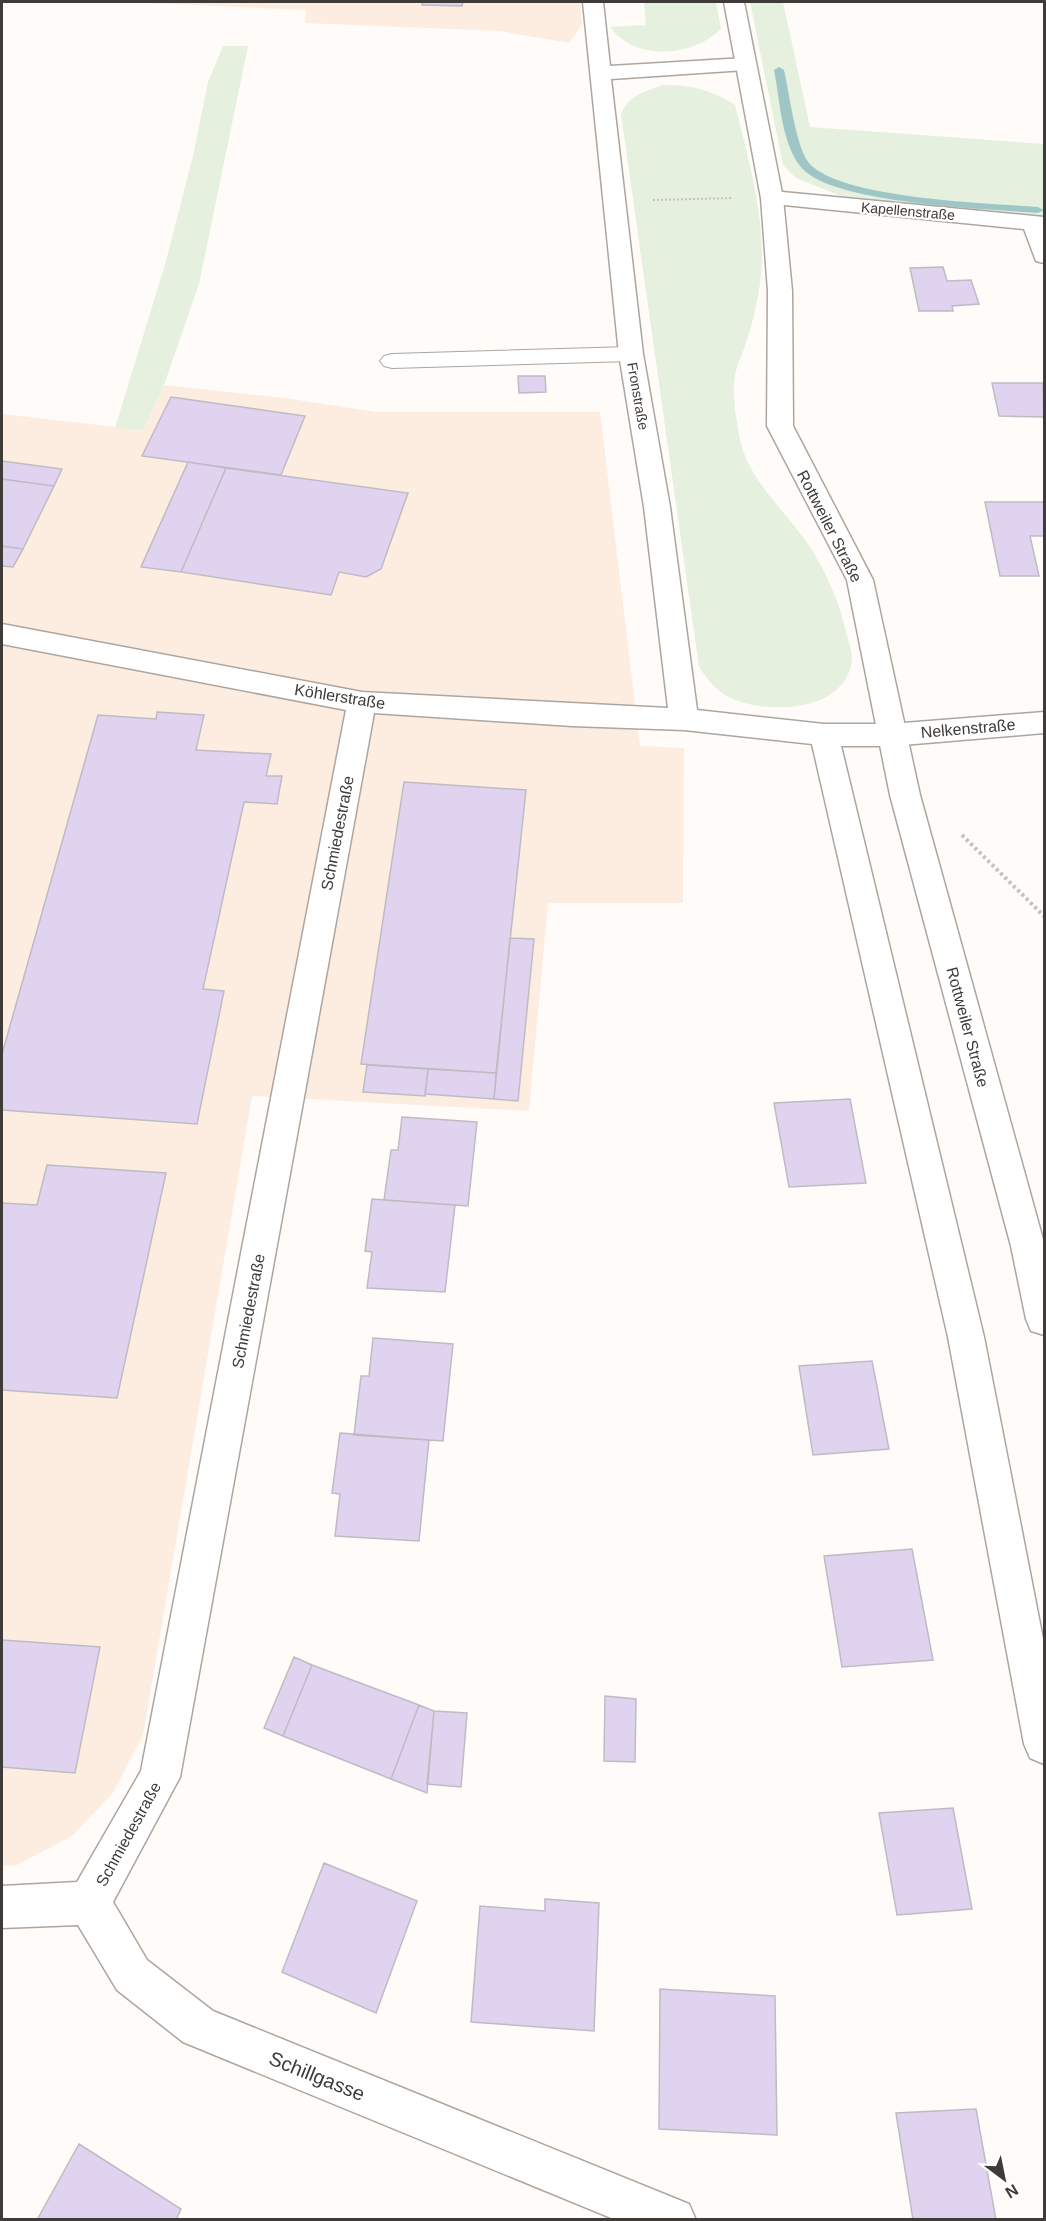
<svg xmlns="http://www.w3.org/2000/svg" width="1046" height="2221" font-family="Helvetica,sans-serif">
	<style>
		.built { fill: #fdede1 }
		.green { fill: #e5f1de }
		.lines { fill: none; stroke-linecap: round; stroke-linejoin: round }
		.stream { fill: #9fc6c7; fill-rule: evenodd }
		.building { fill: #e0d3ef; stroke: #bfbbc4; stroke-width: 1.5 }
		.lane-casing { stroke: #ada59f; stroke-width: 2 }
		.street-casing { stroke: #ada59f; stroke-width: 3 }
		.secondary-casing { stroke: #ada59f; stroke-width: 3 }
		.path-far1 { stroke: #c4c1be; stroke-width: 2; stroke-dasharray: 2 2; stroke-linecap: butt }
		.path { stroke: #c4c1be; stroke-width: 4; stroke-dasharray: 3 3; stroke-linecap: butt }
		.lane { fill: #fff; fill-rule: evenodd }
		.street { fill: #fff; fill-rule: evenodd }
		.secondary { fill: #fff; fill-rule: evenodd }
		.labels { text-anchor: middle; stroke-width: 4.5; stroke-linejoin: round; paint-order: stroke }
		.far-street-label { font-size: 14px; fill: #3e3b38; stroke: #fff }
		.street-label { font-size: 16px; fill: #3e3b38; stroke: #fff }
		.near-street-label { font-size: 20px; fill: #3e3b38; stroke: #fff }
	</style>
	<rect width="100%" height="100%" fill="#fefbf8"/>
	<path class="built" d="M124,2H580L582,25L569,43L500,31L305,23L306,10Z
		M164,385L285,398L376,412H600L640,746L684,748L683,903H548L529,1111L252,1096L143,1735L113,1793L72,1836L17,1865L2,1866V414L142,430Z"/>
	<path class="green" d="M644,2H716L721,29C693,57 635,62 610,27L646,25Z
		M750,2H783L810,127L1044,144V219L841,196L796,178L783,165Z
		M223,46H248L199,284L164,385L143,430L115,428L166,261L193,156L208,82Z
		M664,85C692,85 711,90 735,105C749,162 768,224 760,284C757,304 752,326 745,346C742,354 738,363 736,371C731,390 736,416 739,435C747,483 793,516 816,557C829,579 839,603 845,628C847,637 852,650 852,659C848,713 763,716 727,696C715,689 707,679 699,667L621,114C629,95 645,91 664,85Z"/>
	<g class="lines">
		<path class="stream" d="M779,67L784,70C789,91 796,148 809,163C840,199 989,203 1038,207L1044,210L1038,213C990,209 828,204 800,166C781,141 780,100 774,70Z"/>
	</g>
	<path class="building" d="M423,2H463L462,6L422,5Z
		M943,267L947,281L971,280L979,304L952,306L953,311H919L910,268Z
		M518,376H545L546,392L519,393Z
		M992,383H1043L1044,417L999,416Z
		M171,397L305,416L281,475L142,456Z
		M2,461L62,469L54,486L2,479Z
		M188,462L226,468L181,572L141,567Z
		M226,468L408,493L381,569L366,577L339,572L331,595L181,572Z
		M2,479L54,486L23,549L2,546Z
		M985,502H1044V536H1030L1039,576H1000Z
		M2,546L23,549L13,567L2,566Z
		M157,712L204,715L196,750L271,754L266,776H282L277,804L244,802L203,989L224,991L197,1124L2,1110V1054L98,715L156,719Z
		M404,782L526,790L496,1073L361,1064Z
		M510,938L534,939L518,1101L494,1099Z
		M367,1065L428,1069L425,1096L363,1092Z
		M428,1069L496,1073L494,1099L425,1094Z
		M850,1099L866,1183L789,1187L774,1103Z
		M402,1117L477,1122L468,1206L384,1200L391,1150H398Z
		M47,1165L166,1173L117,1398L2,1390V1203L37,1205Z
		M372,1199L455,1205L445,1292L367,1288L372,1252L365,1251Z
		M373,1338L453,1344L443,1441L354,1435L361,1376H369Z
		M872,1361L889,1449L813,1455L799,1366Z
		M340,1433L429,1440L419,1541L335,1536L340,1494L332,1493Z
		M912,1549L933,1660L842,1667L824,1556Z
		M2,1640L100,1647L75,1773L2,1767Z
		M294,1657L312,1665L283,1736L264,1728Z
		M312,1665L419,1705L391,1779L283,1736Z
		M605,1696L636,1699L635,1762L604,1761Z
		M419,1705L434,1711L427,1793L391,1779Z
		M434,1711L467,1713L461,1787L427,1784Z
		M953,1808L972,1909L897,1915L879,1813Z
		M324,1863L417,1901L376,2013L282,1972Z
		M545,1899L599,1903L594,2031L471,2022L480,1906L545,1911Z
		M660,1989L775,1996L777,2135L659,2129Z
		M976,2109L996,2220H913L896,2113Z
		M79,2144L181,2209L176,2220H37Z"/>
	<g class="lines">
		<g class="lane-casing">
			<path id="lane" d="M631,347L639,349L643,354L639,359L631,361L392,368L384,366L380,361L384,356L392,354Z"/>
		</g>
		<g class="street-casing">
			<path id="street" d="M583,2H603L610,66L745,58L752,60L755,64L752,68L745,70L611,79L643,354L670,507L697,710L824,724H891L1044,712V733L891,746H841L984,1337L1044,1644V1764L1030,1758L1024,1744L948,1337L812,744L684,730L572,726L374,713L180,1777L113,1902L147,1960L213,2011L689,2204L696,2220H616L183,2042L117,1990L78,1925L2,1928V1886L77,1882L141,1771L346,710L2,644V624L362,692L668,708L644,507L619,354Z
				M772,191L1044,217V263L1036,261L1024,229L764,203L761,198L764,193Z"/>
		</g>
		<g class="secondary-casing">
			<path id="secondary" d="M724,2H744L783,198L792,291L793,426L873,580L920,795L1044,1243V1335L1031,1331L1026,1319L1011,1246L890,795L847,580L767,426L768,291L761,198Z"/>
		</g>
		<path class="path-far1" d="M653,200L732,198"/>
		<path class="path" d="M962,835L1044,916"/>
		<use href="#lane" class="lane"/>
		<use href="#street" class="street"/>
		<use href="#secondary" class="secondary"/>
	</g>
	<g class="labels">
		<g class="far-street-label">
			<text transform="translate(908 211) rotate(5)" y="5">Kapellenstraße</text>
			<text transform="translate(638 396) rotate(80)" y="5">Fronstraße</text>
		</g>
		<g class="street-label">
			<text transform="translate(830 526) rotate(63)" y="6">Rottweiler Straße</text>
			<text transform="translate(340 696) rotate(9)" y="6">Köhlerstraße</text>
			<text transform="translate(968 728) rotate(-5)" y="6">Nelkenstraße</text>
			<text transform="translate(337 833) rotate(-79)" y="6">Schmiedestraße</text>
			<text transform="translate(968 1027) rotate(75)" y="6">Rottweiler Straße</text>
			<text transform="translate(248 1311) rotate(-79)" y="6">Schmiedestraße</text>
			<text transform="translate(128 1834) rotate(-61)" y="6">Schmiedestraße</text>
		</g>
		<g class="near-street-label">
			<text transform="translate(317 2076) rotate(22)" y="7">Schillgasse</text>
		</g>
	</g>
	<rect width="1046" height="2221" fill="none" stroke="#3e3b38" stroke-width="6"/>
	<g transform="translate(1004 2179) rotate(148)" stroke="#ffffff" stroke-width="4.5" paint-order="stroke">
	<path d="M0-4.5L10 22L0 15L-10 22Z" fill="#3e3b38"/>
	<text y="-9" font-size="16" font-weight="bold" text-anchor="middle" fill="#3e3b38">N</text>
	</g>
</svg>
